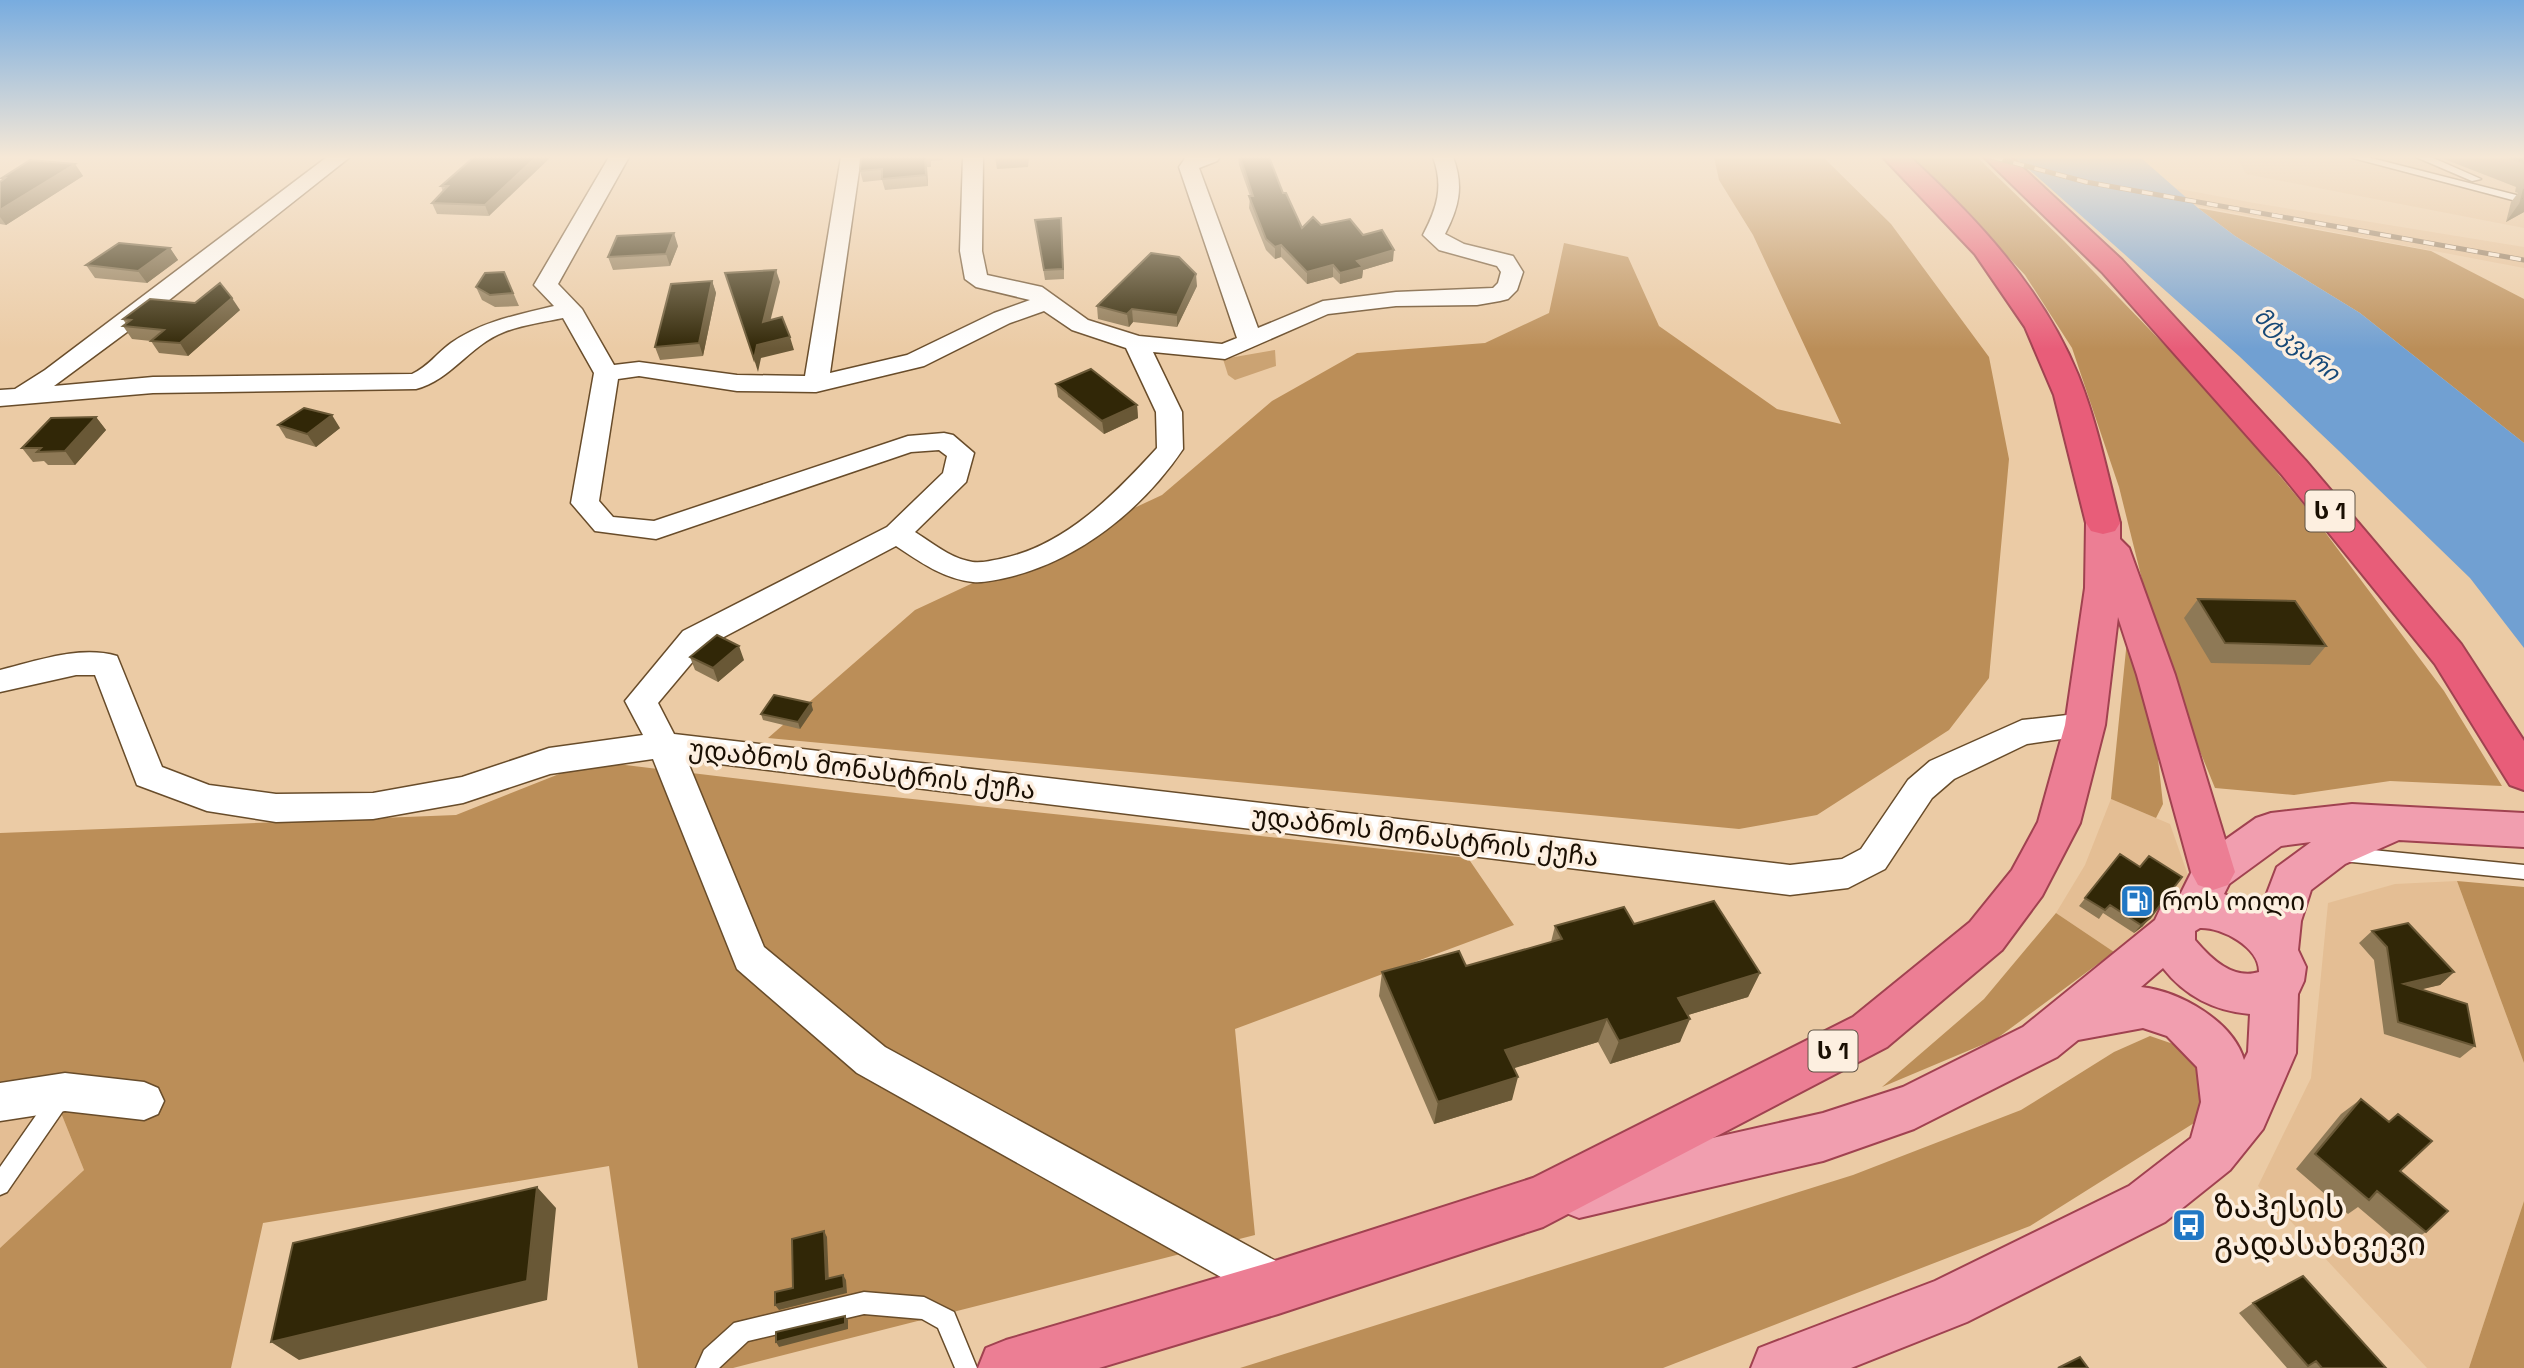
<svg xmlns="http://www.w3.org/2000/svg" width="2524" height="1368" font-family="'Space Grotesk','Noto Sans Georgian',sans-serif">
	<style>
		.built { fill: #e4be94 }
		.green { fill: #cba373 }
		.forest { fill: #bb8e58 }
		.water { fill: #71a0d2 }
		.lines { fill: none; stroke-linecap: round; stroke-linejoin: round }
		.service-casing { stroke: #684c2a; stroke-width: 3 }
		.minor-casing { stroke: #684c2a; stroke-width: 3 }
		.primary-casing { stroke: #a04250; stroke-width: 4 }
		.trunk-casing { stroke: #a04250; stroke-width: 4 }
		.motorway-casing { stroke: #a04250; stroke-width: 4 }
		.service { fill: #fff; fill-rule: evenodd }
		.minor { fill: #fff; fill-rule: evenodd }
		.primary { fill: #f19eaf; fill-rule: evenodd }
		.trunk { fill: #ec7e94; fill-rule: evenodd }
		.motorway { fill: #e85d79; fill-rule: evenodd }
		.rail-casing { stroke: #887258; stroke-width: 5 }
		.rail { stroke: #fdefe0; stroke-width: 3.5; stroke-dasharray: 11; stroke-linecap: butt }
		.wall { fill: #8e7956 }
		.shaded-wall { fill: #695836 }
		.building { fill: #312707; stroke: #695836; stroke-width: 2 }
		.labels { text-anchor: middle; stroke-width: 7; stroke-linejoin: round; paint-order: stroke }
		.far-water-label { font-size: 23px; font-style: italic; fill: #174978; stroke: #fdefe0 }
		.shield { fill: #fdefe0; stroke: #5e5245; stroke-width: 2 }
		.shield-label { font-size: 24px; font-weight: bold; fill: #1a0f03 }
		.street-label { font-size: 26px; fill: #1a0f03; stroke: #fdefe0 }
		.poi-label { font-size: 26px; fill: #1a0f03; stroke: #fdefe0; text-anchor: start }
		.near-poi-label { font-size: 32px; fill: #1a0f03; stroke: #fdefe0; text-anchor: start }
	</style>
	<rect width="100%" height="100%" fill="#ebcba5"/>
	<path class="built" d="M1984,157H2034L2079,170L2254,203L2524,247V268L2160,199L2071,181Z
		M2236,157H2524V228L2246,174Z
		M2111,799L2170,824L2190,881L2159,918L2114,952L2056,913L2085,865Z
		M2457,881L2524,1063V1201L2469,1368H2427L2258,1186L2311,1078L2328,903L2395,884Z
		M53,1093L84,1170L0,1248V1096Z"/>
	<path class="green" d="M1275,350L1276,366L1235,380L1228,375L1223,359Z"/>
	<path class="forest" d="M1714,157H1823L1891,224L1989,357L2009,459L1989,678L1949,730L1817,815L1739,829L768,738L915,610L1162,495L1272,401L1357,353L1485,343L1549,313L1564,243L1628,257L1659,326L1777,409L1841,424L1753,235L1719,180Z
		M1911,157H1977L2064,241L2211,393L2313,516L2444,691L2502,786L2390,781L2294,795L2215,788L2161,656L2119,487L2072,348L2025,275L1945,189Z
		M2198,208L2431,251L2524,299V443L2360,313L2235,236Z
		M2127,640L2152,704L2163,804L2156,818L2111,799Z
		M592,761L856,793L1468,858L1514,925L1235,1029L1255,1235L733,1368H638L609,1166L263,1223L231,1368H0V1248L84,1170L53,1093L0,1096V833L456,815Z
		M2457,881L2524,887V1063Z
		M2056,913L2114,952L1996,1039L1882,1087L1984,999Z
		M2150,1036L2179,1046L2206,1067L2202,1118L2030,1226L1663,1368H1240L1853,1175L2021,1110L2114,1052Z
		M2524,1201V1368H2469Z"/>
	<path class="water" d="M2015,157H2140L2198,208L2235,236L2360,313L2524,443V648L2470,578L2339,451L2239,356Z"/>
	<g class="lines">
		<g class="service-casing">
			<path id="service" d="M2349,157H2367L2524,197V203Z
				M2416,157H2431L2481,179L2472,181Z
				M2342,847L2524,865V879L2342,861L2336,859L2333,854L2336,849Z
				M60,1089L67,1091L70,1098L67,1105L7,1192L0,1195V1167L53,1091Z
				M864,1292L924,1297L954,1312L977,1368H955L938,1328L922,1319L864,1314L748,1341L719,1368H696L704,1350L734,1323Z"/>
		</g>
		<g class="minor-casing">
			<path id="minor" d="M327,157H350L154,312L54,386L153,377L412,374C428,367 437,353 451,343C483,321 517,315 554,306L534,285L609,157H629L558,284L582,309L614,365L639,362L737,375L805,376L841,157H861L830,373L907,355L994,313L1030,300L976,287L965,279L960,251L963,157H983L982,251L987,275L1042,287L1088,320L1139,336L1222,344L1237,338L1179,167L1186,157H1220L1217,161L1199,168L1258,328L1323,301L1396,292L1493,288L1498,283L1501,272L1497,266L1439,250L1423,235C1437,208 1444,187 1433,157H1453C1464,186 1459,207 1445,234L1464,244L1513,256L1523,272L1517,290L1508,299L1500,301L1477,305L1396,306L1328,314L1225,359L1153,352L1182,412L1183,449C1142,510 1077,562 1005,578C995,580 984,583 973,582C944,579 920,562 896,546L705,647L658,703L674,734L1790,865L1842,859L1861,849L1908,780L1930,761L2022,720L2085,713L2096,716L2101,725L2096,734L2027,744L1954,779L1932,798L1885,869L1848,888L1790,895L687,760L764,947L885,1047L1294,1271L1300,1287L1294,1303L1278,1309L857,1073L737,969L653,759L550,774L463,803L373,819L276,822L207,811L137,785L95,675H76L0,692V670C37,661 80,645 117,656L162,767L209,785L276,794L373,793L462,777L549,748L643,735L625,701L683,631L887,527L943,473L947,456L939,450L911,452L656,539L595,531L571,503L594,373L563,318C544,322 522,325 504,332C470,345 451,380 416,389L153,393L0,406V390L15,389L45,370ZM1044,311L1072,330L1126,348L1156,412L1157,448C1114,495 1065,546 1000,559C989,561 978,564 968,561C949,557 931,542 915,532L966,482L974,453L953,435L944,433L908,436L654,521L613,517L599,501L618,379L639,376L737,391L816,392L924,366L1010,323Z
				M65,1073L144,1082L158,1088L164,1101L158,1114L144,1120L65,1111L0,1121V1083Z"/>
		</g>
		<g class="primary-casing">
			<path id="primary" d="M2352,804L2524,813V847L2399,840L2345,864L2311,890L2301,921L2298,950L2306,967L2304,981L2298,994L2296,1053L2263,1129L2230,1170L2165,1222L1967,1322L1851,1368H1751L1759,1348L1935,1281L2129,1186L2191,1138L2201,1102L2197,1067L2167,1036L2143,1028L2078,1040L2057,1057L1914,1129L1823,1161L1579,1218L1561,1211L1553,1193L1561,1175L1579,1168L1823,1113L1903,1087L2023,1027L2155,920L2162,905L2179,897L2198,859L2256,818L2271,813ZM2311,842L2277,867L2261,909L2224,894L2229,884L2281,846ZM2200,928C2221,927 2260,947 2259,972C2233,980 2211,959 2195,940V931ZM2163,968C2185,996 2214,1011 2250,1014L2248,1052L2244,1060C2233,1021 2179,991 2141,987Z"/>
		</g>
		<g class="trunk-casing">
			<path id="trunk" d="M2103,512L2115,515L2120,523V539L2129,548L2175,675L2235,872L2228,885L2213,890L2198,885L2191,872L2137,675L2118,617L2105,725L2080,823L2042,896L2002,950L1887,1047L1543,1227L1278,1314L1099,1368H978L986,1348L1006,1340L1278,1260L1533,1178L1853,1017L1970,922L2012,870L2038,822L2065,725L2085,588L2086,523L2091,515Z"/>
		</g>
		<g class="motorway-casing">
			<path id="motorway" d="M1883,157H1910C1977,219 2043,289 2078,375C2097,422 2107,473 2120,523L2115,531L2103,534L2091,531L2086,523L2054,395L2025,327L1975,254Z
				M1984,157H2011L2122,260L2306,461L2461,644L2524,741V790L2510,785L2435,664L2282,475L2102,272Z"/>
		</g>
		<use href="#service" class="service"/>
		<use href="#minor" class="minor"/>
		<use href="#primary" class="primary"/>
		<use href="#trunk" class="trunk"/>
		<use href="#motorway" class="motorway"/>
		<g class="rail-casing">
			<path id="rail" d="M1992,157L2086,182L2524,260"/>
		</g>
		<use href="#rail" class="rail"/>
	</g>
	<path class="wall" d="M474,157L489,216L437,214L432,203L443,192L441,186Z
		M861,157H943V160L931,161V167H927L928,186L885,190L882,180L863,182L860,171Z
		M995,157H1029L1028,167L997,169Z
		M1238,157H1269L1283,193L1302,228L1321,225L1363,235L1393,261L1363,270L1362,278L1340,284L1333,277L1307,284L1281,257L1275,259L1266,250L1249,208L1250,196L1239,165Z
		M2439,157H2524V212L2506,222L2511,202L2518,193L2515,192L2516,187Z
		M75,164L83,176L6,225L0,224V182L3,180L2,178Z
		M1061,218L1064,279L1045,280L1035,220Z
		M678,246L670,266L613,270L608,257Z
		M170,248L178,260L147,283L95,278L86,265Z
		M504,272L519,306L495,307L482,300L476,287Z
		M712,281L716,293L703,356L660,360L655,347Z
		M1197,286L1177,327L1133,322L1129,327L1098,319L1097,306Z
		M240,310L188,356L159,353L151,341L132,339L123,326L126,324L123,319Z
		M1056,384L1137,405L1138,418L1104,434L1058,397Z
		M96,417L106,430L75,465H48L44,461L33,462L22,448Z
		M278,425L340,428L316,447L286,438Z
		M2198,599L2326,646L2310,665L2211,663L2184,618Z
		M690,657L744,660L718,682L695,670Z
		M811,703L813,710L800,729L763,720L761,714Z
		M2120,854L2143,926L2134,933L2103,913L2099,919L2079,906Z
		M1634,924L1760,973L1748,997L1688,1015L1680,1042L1610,1064L1598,1042L1513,1068L1512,1100L1434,1124L1379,996L1382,972L1466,966L1551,942L1555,926Z
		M2372,931L2454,972L2440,985L2420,989L2475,1046L2460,1058L2384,1034L2374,960L2359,943Z
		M2361,1099L2400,1171L2426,1232L2404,1246L2358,1207L2348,1214L2296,1169L2341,1114Z
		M2253,1303L2386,1368H2287L2239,1313Z"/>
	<path class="shaded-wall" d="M536,157H551L489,216L485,205Z
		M925,157L927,167L928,186L926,175Z
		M75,164L83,176L6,225L0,217V210Z
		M2524,199V212L2506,222L2521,201Z
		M1061,218L1062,228L1064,279L1063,269Z
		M674,233L678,246L670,266L666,254Z
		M1281,245V257L1275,259V247Z
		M170,248L178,260L147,283L138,271Z
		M1394,250L1393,261L1363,270L1362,278L1340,284V273L1357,261Z
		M1333,265V277L1307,284V272Z
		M776,270L780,282L767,334L763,322Z
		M1196,274L1197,286L1177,327V315Z
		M712,281L716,293L703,356L699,343Z
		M232,298L240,310L188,356L180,343Z
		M1132,309L1133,322L1129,327L1127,314Z
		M790,337L794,350L761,358L758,372L754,359L757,345Z
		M1137,405L1138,418L1104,434L1102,421Z
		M332,415L340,428L316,447L307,434Z
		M96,417L106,430L75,465L65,451Z
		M739,646L744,660L718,682L713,668Z
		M811,703L813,710L800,729L798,722Z
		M2150,918L2143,926L2134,933L2141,925Z
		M2454,972L2440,985L2394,996L2404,984Z
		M1760,973L1748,997L1668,1021L1678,998Z
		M1607,1019L1598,1042L1499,1073L1505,1050Z
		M1690,1019L1680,1042L1610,1064L1619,1041Z
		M1518,1077L1512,1100L1434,1124L1438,1102Z
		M537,1187L556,1208L547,1300L299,1360L271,1342Z
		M824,1231L827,1237L829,1284L826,1279Z
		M843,1275L846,1280L847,1293L779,1310L775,1305Z
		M845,1316L848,1320V1329L779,1347L776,1342Z"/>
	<path class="building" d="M474,157H536L485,205L432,203L448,186H441Z
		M861,157H925L926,175L882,179V169L860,171Z
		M1240,157H1269L1283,193H1286L1302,228L1313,217L1321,225L1350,219L1363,235L1382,230L1394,250L1357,261L1363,267L1340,273L1333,265L1307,272L1281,245L1275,247L1266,239L1249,196H1253Z
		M2508,157H2524V163Z
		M30,160L75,164L0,210V182L5,178H2Z
		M2524,189V199L2521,201Z
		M1061,218L1063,269L1044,270L1035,220Z
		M674,233L666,254L608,257L617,236Z
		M119,243L170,248L138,271L86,265Z
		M1151,253L1179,257L1196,274L1177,315L1132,309L1127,314L1097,306Z
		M776,270L763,322L782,317L790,337L757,345L754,359L725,273Z
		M504,272L513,293L490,295L476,287L485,273Z
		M712,281L699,343L655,347L671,284Z
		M220,283L232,298L180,343L151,341L164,330L123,326L131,320L123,319L150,299L195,303Z
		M1091,369L1137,405L1102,421L1056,384Z
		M304,408L332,415L307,434L278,425Z
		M96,417L65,451L37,452L41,448H22L51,418Z
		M2198,599L2295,601L2326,646L2225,643Z
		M717,635L739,646L713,668L690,657Z
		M774,695L811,703L798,722L761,714Z
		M2120,854L2140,867L2149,856L2182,877L2150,918L2141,925L2110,905L2105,910L2085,898Z
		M1714,901L1760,973L1678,998L1690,1019L1619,1041L1607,1019L1505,1050L1518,1077L1438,1102L1382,972L1459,951L1466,966L1562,939L1555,926L1624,907L1634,924Z
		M2408,923L2454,972L2404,984L2467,1004L2475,1046L2398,1022L2387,947L2372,931Z
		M2361,1099L2389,1122L2398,1114L2432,1141L2400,1171L2448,1211L2426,1232L2377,1191L2369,1200L2315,1154Z
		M537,1187L527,1281L271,1342L293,1243Z
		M824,1231L826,1279L843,1275L844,1288L775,1305V1292L793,1288L792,1239Z
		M2303,1276L2386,1368H2322L2316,1361L2308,1366L2253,1303Z
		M845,1316V1324L776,1342V1332Z
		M2080,1357L2088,1368H2058Z"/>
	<linearGradient id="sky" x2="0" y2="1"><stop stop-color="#78acdf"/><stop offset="0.45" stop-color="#f6e8d6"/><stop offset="1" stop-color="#f6e8d6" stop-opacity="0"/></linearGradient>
	<rect width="2524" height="349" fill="url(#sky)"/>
	<defs>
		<g id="fuel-square" transform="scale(1.75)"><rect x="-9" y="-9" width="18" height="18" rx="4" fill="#2177c4" stroke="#fdefe0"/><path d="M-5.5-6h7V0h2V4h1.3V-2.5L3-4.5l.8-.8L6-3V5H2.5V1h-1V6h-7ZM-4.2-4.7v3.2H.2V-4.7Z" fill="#fff"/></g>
		<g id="bus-square" transform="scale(1.75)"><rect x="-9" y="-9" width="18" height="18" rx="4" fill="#2177c4" stroke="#fdefe0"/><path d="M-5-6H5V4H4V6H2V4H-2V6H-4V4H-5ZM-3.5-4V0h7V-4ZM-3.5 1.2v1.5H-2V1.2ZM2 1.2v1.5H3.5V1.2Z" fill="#fff"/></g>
	</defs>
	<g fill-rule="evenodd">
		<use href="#fuel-square" x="2137" y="901"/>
		<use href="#bus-square" x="2189" y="1225"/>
	</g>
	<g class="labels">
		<g class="far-water-label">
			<text transform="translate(2297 344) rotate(39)" y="8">მტკვარი</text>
		</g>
		<g class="shield">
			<rect x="2305.5" y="490.5" width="49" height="41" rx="5"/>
			<rect x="1808.5" y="1030.5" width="49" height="41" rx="5"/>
		</g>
		<g class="shield-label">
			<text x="2330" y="519">ს 1</text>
			<text x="1833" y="1059">ს 1</text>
		</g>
		<g class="street-label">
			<text transform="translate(862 769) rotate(7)" y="9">უდაბნოს მონასტრის ქუჩა</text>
			<text transform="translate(1425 836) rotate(7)" y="9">უდაბნოს მონასტრის ქუჩა</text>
		</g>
		<g class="poi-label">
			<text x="2162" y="910">როს ოილი</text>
		</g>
		<g class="near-poi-label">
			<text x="2214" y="1218">ზაჰესის<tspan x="2214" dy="37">გადასახვევი</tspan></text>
		</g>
	</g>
</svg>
